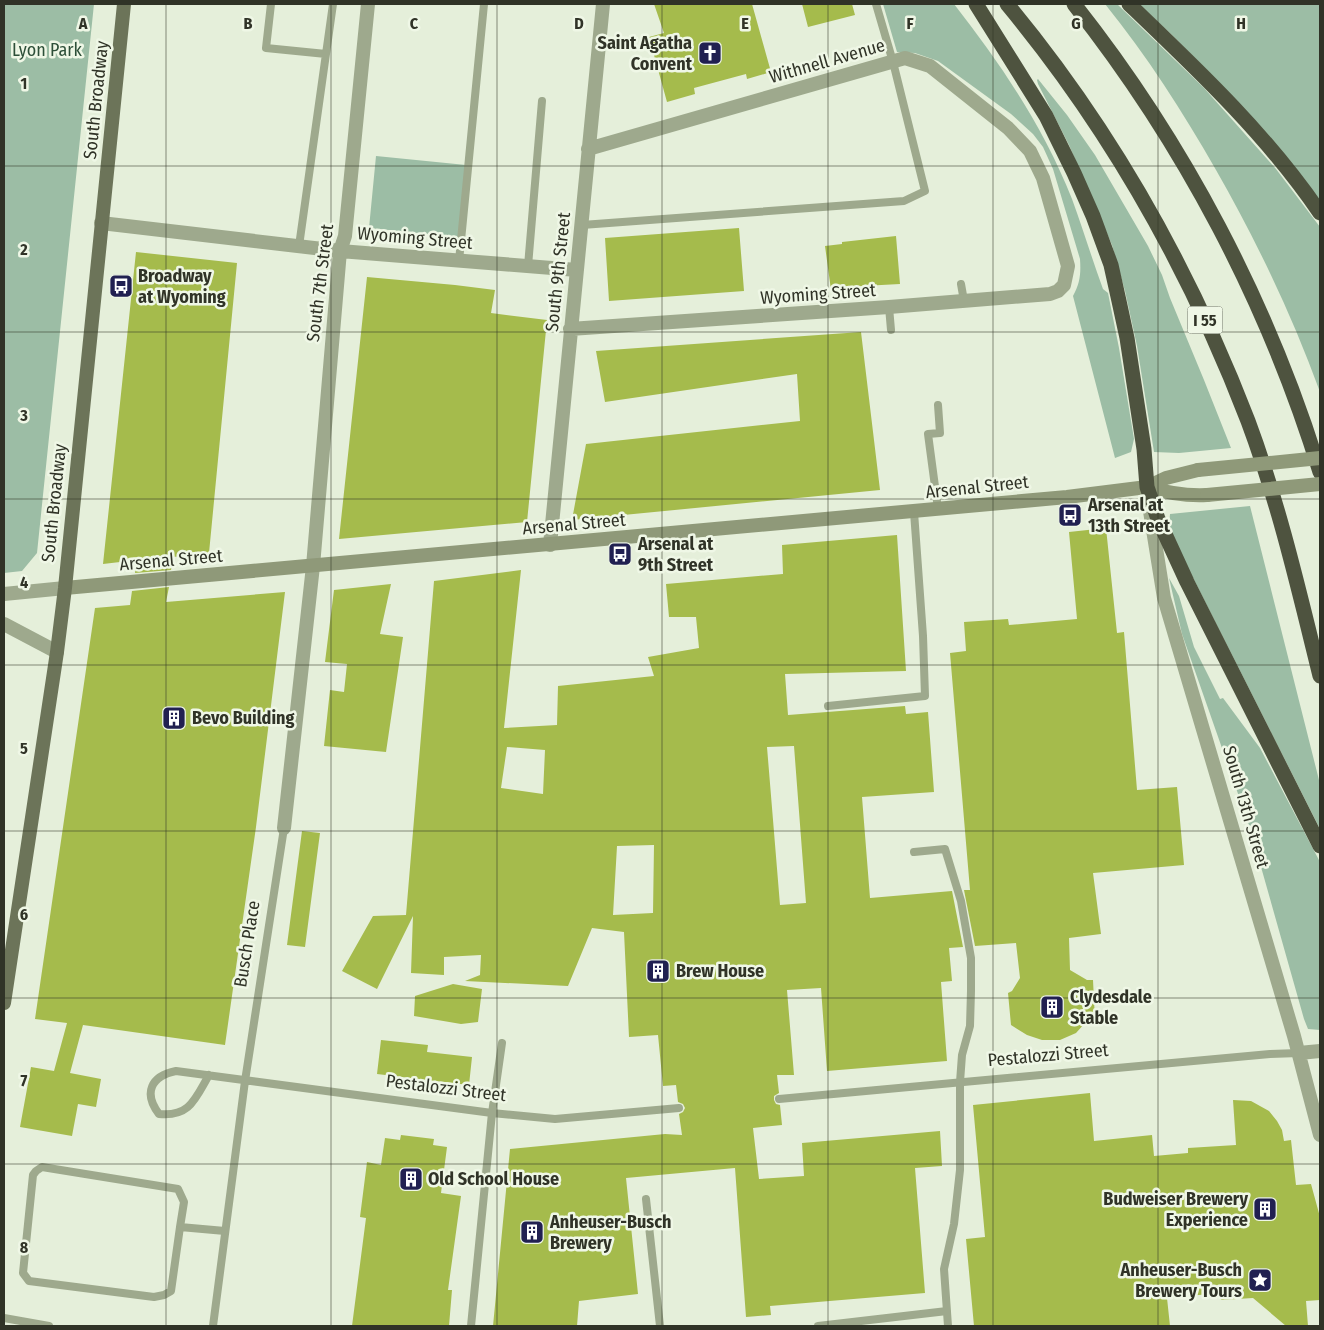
<svg xmlns="http://www.w3.org/2000/svg" width="1324" height="1330" font-family="'Fira Sans Condensed',sans-serif">
	<style>
		.green { fill: #9cbda5 }
		.building { fill: #a5bb4c; fill-rule: evenodd }
		.lines { fill: none; stroke-linecap: round; stroke-linejoin: round }
		.service { stroke: #9ea98d; stroke-width: 8 }
		.minor { stroke: #9ea98d; stroke-width: 14 }
		.secondary { stroke: #8f9979; stroke-width: 14 }
		.primary { stroke: #6c7459; stroke-width: 14 }
		.motorway { stroke: #4e533f; stroke-width: 15 }
		.secondary-bridge { stroke: #8f9979; stroke-width: 14 }
		.grid { fill: none; stroke: #303327; stroke-width: 1; stroke-opacity: 0.55 }
		.labels { text-anchor: middle; stroke-width: 5; stroke-linejoin: round; paint-order: stroke }
		.shield { fill: #eff7e6; stroke: #696e60; stroke-width: 1 }
		.shield-label { font-size: 16px; font-weight: bold; fill: #303327 }
		.poi-label { font-size: 18px; font-weight: bold; fill: #303327; stroke: #eff7e6; text-anchor: start }
		.park-label { font-size: 18px; fill: #2d4f38; stroke: #eff7e6 }
		.street-label { font-size: 18px; fill: #303327; stroke: #eff7e6 }
		.grid-label { font-size: 16px; text-anchor: middle; font-weight: bold; fill: #303327; stroke: #eff7e6; stroke-width: 5; stroke-linejoin: round; paint-order: stroke }
	</style>
	<rect width="100%" height="100%" fill="#e5efda"/>
	<path class="green" d="M4,4H94L37,553L22,571L4,573Z
		M883,4H954C1001,64 1044,128 1072,199C1083,229 1092,259 1103,289L1108,293L1119,348L1134,439L1131,452L1115,458L1073,296C1080,283 1081,274 1080,259L1053,169L1043,147L1033,134L1011,114L938,61L915,53L897,52Z
		M1105,4H1117L1204,88L1276,169L1320,227V392C1292,315 1257,242 1216,170C1183,112 1147,56 1105,4Z
		M1139,4H1320V202L1236,100L1173,36Z
		M1038,79L1067,115L1095,155L1148,246L1162,275L1170,298L1204,380L1231,448L1179,453L1154,452L1137,346L1125,291L1112,245L1069,145L1038,84L1037,80Z
		M376,156L466,165L458,237L369,228Z
		M1250,506L1320,784V829L1187,566L1169,526L1170,514Z
		M1169,578L1179,596L1194,647L1220,699L1223,698L1260,748L1320,862V1030L1308,1029L1304,1019L1250,828L1182,634Z"/>
	<path class="building" d="M654,4H752L771,72L747,79L746,74L694,88L695,94L667,102L649,37L664,33Z
		M802,4H852L855,15L808,27Z
		M739,228L744,291L609,301L605,238Z
		M896,236L900,284L844,287V289L831,290L825,246L842,244V242Z
		M136,252L237,263L209,553L173,557L171,570L135,573L137,560L103,564Z
		M367,277L455,285L495,290L491,313L547,320L527,522L339,539Z
		M861,332L880,490L572,520L586,444L800,421L797,374L605,402L596,351Z
		M1106,528L1117,633L1124,632L1137,790L1177,787L1184,865L1093,873L1101,934L1069,938L1070,970L1087,980H1093L1095,1020L1085,1023L1076,1033L1060,1040H1042L1027,1035L1011,1025L1008,993L1012,991L1020,978L1016,943L975,946L964,890H970L950,653L966,651L964,622L1008,619L1009,625L1077,619L1069,532Z
		M897,535L906,671L785,674L788,715L905,706L906,714L928,712L934,792L862,797L870,898L952,891L963,947L949,948L952,981L941,982L947,1061L827,1071L821,988L787,990L794,1075H777L779,1093L774,1096V1100L776,1104L780,1105L782,1125L753,1128L759,1179L804,1176L802,1143L940,1131L942,1166L915,1168L925,1293L770,1306L771,1315L746,1317L735,1168L626,1178L638,1294L579,1301L577,1326H493L510,1149L665,1134L682,1135L679,1114L683,1112L685,1108L683,1104L678,1102L676,1085L663,1086L658,1035L629,1037L624,932L592,928L568,986L465,981L480,975L481,955L444,957V975L411,973L413,916L377,989L342,971L373,916L406,915L434,581L521,570L504,728L557,725L558,686L654,676L648,657L699,648L696,617H669L666,584L783,574L782,545ZM794,746L806,903L780,905L767,747ZM507,747L545,750L543,794L501,788ZM654,845L653,913L613,915L617,846Z
		M391,584L380,634L403,637L386,752L324,746L330,690L344,692L347,664L325,662L334,590Z
		M169,587L166,602L285,592L256,827L225,1045L83,1025L70,1073L101,1079L96,1107L78,1104L72,1136L20,1127L31,1067L54,1071L67,1023L35,1019L95,608L130,605L132,591Z
		M302,831L320,833L305,947L287,945Z
		M453,984L482,989L478,1022L461,1024L414,1016L415,996Z
		M381,1040L428,1045L427,1052L472,1057L469,1085L377,1074Z
		M1090,1093L1094,1141L1152,1135L1154,1156L1188,1153V1148L1236,1145L1233,1100L1251,1101L1269,1111L1277,1121L1282,1130L1284,1141L1291,1140L1296,1185L1311,1184L1320,1217V1300L1306,1301L1308,1326H1286L1253,1298L1221,1300L1220,1293L1167,1298L1170,1326H974L966,1239L985,1237L973,1105Z
		M401,1135L434,1139L433,1145L447,1147L441,1193L461,1196L448,1290H452L449,1326H352L366,1218L360,1217L367,1162L381,1165L385,1138L400,1140Z"/>
	<g class="lines">
		<path class="service" d="M271,4L266,48L326,54
			M582,225L904,201L925,191L893,62L876,4
			M299,246L333,4
			M459,261L484,4
			M528,266L542,101
			M961,284L964,301
			M889,307L891,330
			M938,509L928,434L940,433L938,405
			M828,706L925,696L923,636L914,512
			M914,852L945,849L961,901L971,958V991L970,1026L962,1055L960,1082V1170L954,1224L944,1269L948,1326
			M209,1075C195,1099 190,1117 159,1114C143,1093 151,1076 176,1071L492,1113L555,1119L679,1108
			M779,1099L1270,1054L1299,1053
			M646,1199L660,1326
			M180,1227L171,1291L164,1295L154,1297L29,1281L23,1273L33,1175L36,1171L42,1167L178,1189L184,1202L180,1227L225,1231
			M4,1318L49,1326
			M213,1326L245,1081L284,828
			M471,1326L492,1113L502,1043
			M818,1326L947,1311"/>
		<path class="minor" d="M101,223L340,251L577,270
			M570,329L889,307L1050,294L1058,291L1064,285L1068,266L1043,178L1030,151L1008,128L930,66L905,58L588,149
			M1149,505L1164,598L1294,1036L1320,1135
			M550,545L603,4
			M4,594L65,588
			M4,624L57,652
			M284,828L313,566L340,251L345,236L368,4
			M1299,1053L1320,1051"/>
		<path class="secondary" d="M1147,487C1167,493 1186,496 1207,495
			M65,588L1067,497L1147,487L1166,478L1198,470"/>
		<path class="primary" d="M4,1003L57,652L65,588L124,4"/>
		<path class="motorway" d="M976,4L1046,116L1074,173L1093,216L1111,265L1119,301L1127,338L1144,449L1147,487L1158,519L1187,582L1320,846
			M1007,4C1110,128 1190,270 1248,421C1279,504 1299,591 1320,676
			M1074,4C1184,143 1268,303 1320,472
			M1129,4C1197,69 1267,135 1320,213"/>
		<path class="secondary-bridge" d="M1198,470L1320,458
			M1207,495L1320,484"/>
	</g>
	<path class="grid" d="M166,4V1326M331,4V1326M497,4V1326M662,4V1326M828,4V1326M993,4V1326M1158,4V1326M4,166H1320M4,332H1320M4,499H1320M4,665H1320M4,831H1320M4,998H1320M4,1164H1320"/>
	<defs>
		<g id="church-square" transform="scale(1.25)"><rect x="-9" y="-9" width="18" height="18" rx="4" fill="#212051" stroke="#eff7e6"/><path d="M-1.2-6h2.4v3.5h3.3v2.4h-3.3V6h-2.4V-.1h-3.3v-2.4h3.3Z" fill="#fff"/></g>
		<g id="bus-square" transform="scale(1.25)"><rect x="-9" y="-9" width="18" height="18" rx="4" fill="#212051" stroke="#eff7e6"/><path d="M-5-6H5V4H4V6H2V4H-2V6H-4V4H-5ZM-3.5-4V0h7V-4ZM-3.5 1.2v1.5H-2V1.2ZM2 1.2v1.5H3.5V1.2Z" fill="#fff"/></g>
		<g id="building-square" transform="scale(1.25)"><rect x="-9" y="-9" width="18" height="18" rx="4" fill="#212051" stroke="#eff7e6"/><path d="M-4-6H4V6H1V3H-1V6H-4ZM-2.5-4.3h1.7v1.8h-1.7ZM.8-4.3h1.7v1.8H.8ZM-2.5-1h1.7V.8h-1.7ZM.8-1h1.7V.8H.8Z" fill="#fff"/></g>
		<g id="sight-square" transform="scale(1.25)"><rect x="-9" y="-9" width="18" height="18" rx="4" fill="#212051" stroke="#eff7e6"/><path d="M0-6L1.8-2.2L6-1.7L2.9 1.2L3.7 5.4L0 3.3L-3.7 5.4L-2.9 1.2L-6-1.7L-1.8-2.2Z" fill="#fff"/></g>
	</defs>
	<g fill-rule="evenodd">
		<use href="#church-square" x="710" y="53"/>
		<use href="#bus-square" x="121" y="286"/>
		<use href="#bus-square" x="1070" y="515"/>
		<use href="#bus-square" x="620" y="554"/>
		<use href="#building-square" x="174" y="718"/>
		<use href="#building-square" x="658" y="971"/>
		<use href="#building-square" x="1052" y="1007"/>
		<use href="#building-square" x="411" y="1179"/>
		<use href="#building-square" x="1265" y="1209"/>
		<use href="#building-square" x="532" y="1232"/>
		<use href="#sight-square" x="1260" y="1280"/>
	</g>
	<g class="labels">
		<rect class="shield" x="1187.5" y="306.5" width="35" height="27" rx="4"/>
		<g class="shield-label">
			<text x="1205" y="326">I 55</text>
		</g>
		<g class="poi-label">
			<text x="692" y="49" text-anchor="end">Saint Agatha<tspan x="692" dy="21">Convent</tspan></text>
			<text x="138" y="282">Broadway<tspan x="138" dy="21">at Wyoming</tspan></text>
			<text x="1088" y="511">Arsenal at<tspan x="1088" dy="21">13th Street</tspan></text>
			<text x="638" y="550">Arsenal at<tspan x="638" dy="21">9th Street</tspan></text>
			<text x="192" y="724">Bevo Building</text>
			<text x="676" y="977">Brew House</text>
			<text x="1070" y="1003">Clydesdale<tspan x="1070" dy="21">Stable</tspan></text>
			<text x="428" y="1185">Old School House</text>
			<text x="1248" y="1205" text-anchor="end">Budweiser Brewery<tspan x="1248" dy="21">Experience</tspan></text>
			<text x="550" y="1228">Anheuser-Busch<tspan x="550" dy="21">Brewery</tspan></text>
			<text x="1242" y="1276" text-anchor="end">Anheuser-Busch<tspan x="1242" dy="21">Brewery Tours</tspan></text>
		</g>
		<g class="park-label">
			<text x="47" y="56">Lyon Park</text>
		</g>
		<g class="street-label">
			<text transform="translate(827 61) rotate(-16)" y="6">Withnell Avenue</text>
			<text transform="translate(96 100) rotate(-84)" y="6">South Broadway</text>
			<text transform="translate(415 238) rotate(5)" y="6">Wyoming Street</text>
			<text transform="translate(558 272) rotate(-84)" y="6">South 9th Street</text>
			<text transform="translate(320 283) rotate(-83)" y="6">South 7th Street</text>
			<text transform="translate(818 294) rotate(-4)" y="6">Wyoming Street</text>
			<text transform="translate(977 487) rotate(-6)" y="6">Arsenal Street</text>
			<text transform="translate(54 503) rotate(-84)" y="6">South Broadway</text>
			<text transform="translate(574 524) rotate(-5)" y="6">Arsenal Street</text>
			<text transform="translate(171 560) rotate(-5)" y="6">Arsenal Street</text>
			<text transform="translate(1246 807) rotate(74)" y="6">South 13th Street</text>
			<text transform="translate(247 944) rotate(-81)" y="6">Busch Place</text>
			<text transform="translate(1048 1055) rotate(-5)" y="6">Pestalozzi Street</text>
			<text transform="translate(446 1088) rotate(7)" y="6">Pestalozzi Street</text>
		</g>
	</g>
	<g class="grid-label">
		<text x="83" y="29">A</text>
		<text x="248" y="29">B</text>
		<text x="414" y="29">C</text>
		<text x="579" y="29">D</text>
		<text x="745" y="29">E</text>
		<text x="910" y="29">F</text>
		<text x="1076" y="29">G</text>
		<text x="1241" y="29">H</text>
		<text x="24" y="89">1</text>
		<text x="24" y="255">2</text>
		<text x="24" y="421">3</text>
		<text x="24" y="588">4</text>
		<text x="24" y="754">5</text>
		<text x="24" y="920">6</text>
		<text x="24" y="1086">7</text>
		<text x="24" y="1253">8</text>
	</g>
	<rect width="1324" height="1330" fill="none" stroke="#303327" stroke-width="10"/>
</svg>
